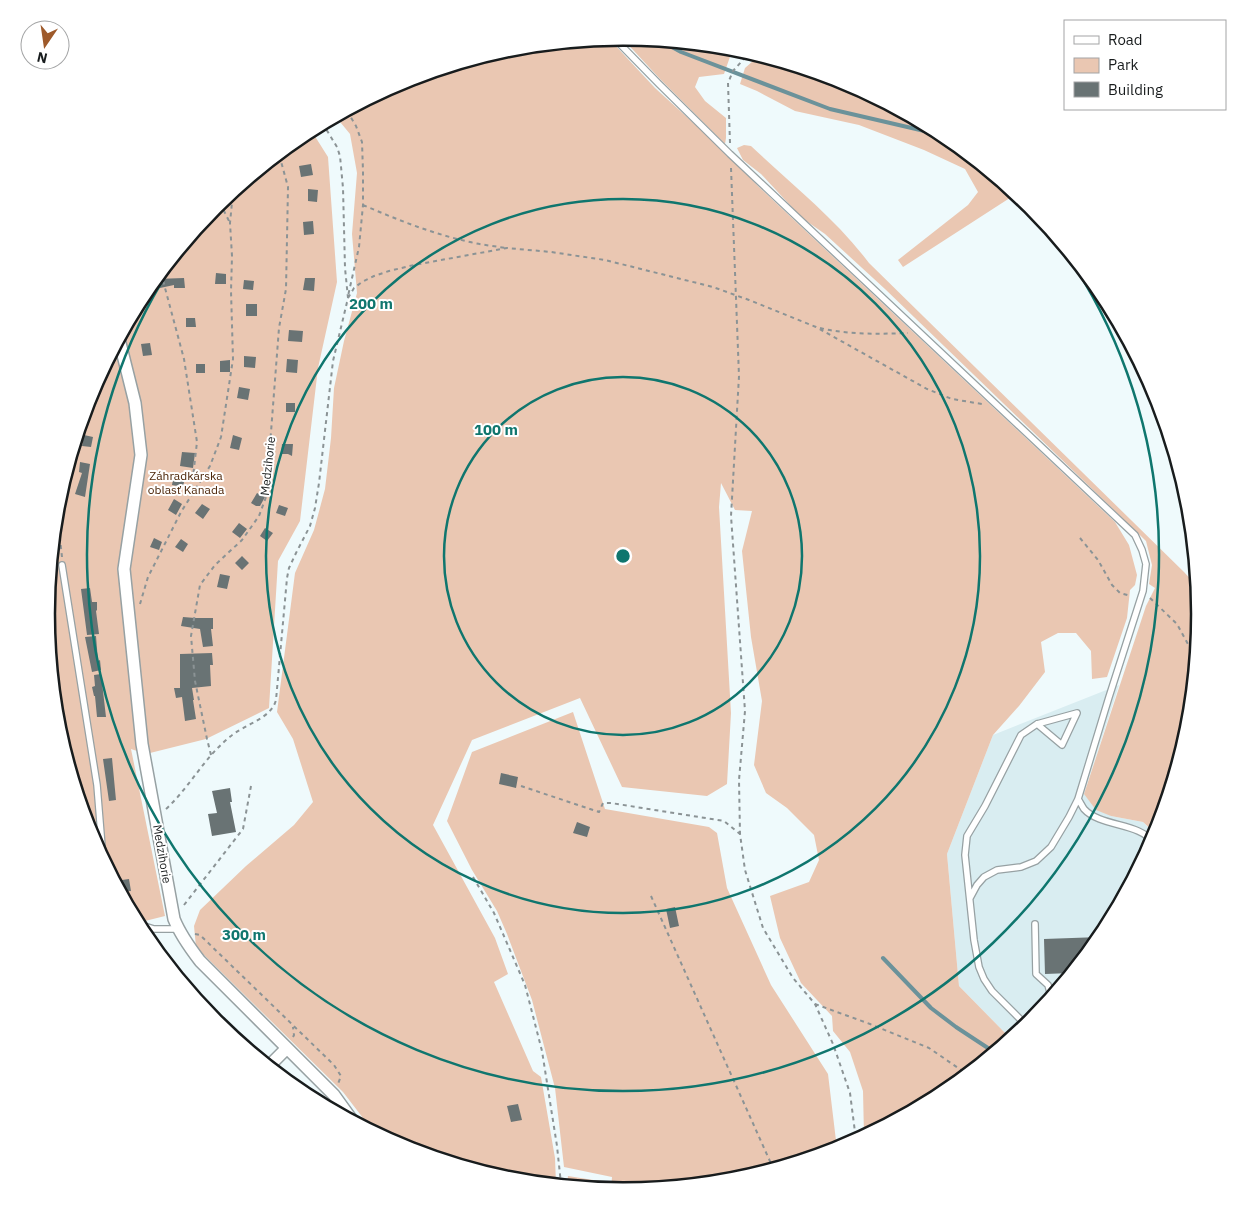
<svg xmlns="http://www.w3.org/2000/svg" width="1246" height="1228" font-family="'IBM Plex Sans',sans-serif">
	<style>
		.built { fill: #d9edf1 }
		.green { fill: #eac7b2 }
		.lines { fill: none; stroke-linecap: round; stroke-linejoin: round }
		.stream { stroke: #6b929a; stroke-width: 4 }
		.building { fill: #697374 }
		.service-casing { stroke: #97a1a3; stroke-width: 8 }
		.minor-casing { stroke: #97a1a3; stroke-width: 14 }
		.path { stroke: #8b9395; stroke-width: 2; stroke-dasharray: 4 4; stroke-linecap: butt }
		.service { stroke: #fff; stroke-width: 5.5 }
		.minor { stroke: #fff; stroke-width: 11 }
		.ring { fill: none; stroke: #0f766e; stroke-width: 2.5 }
		.labels { text-anchor: middle; stroke-width: 4; stroke-linejoin: round; paint-order: stroke }
		.street-label { font-size: 12px; fill: #181c1d; stroke: #fff }
		.park-label { font-size: 12px; fill: #4a2306; stroke: #fff }
		.rim { fill: none; stroke: #181c1d; stroke-width: 2.5 }
		.centre { fill: #0f766e; stroke: #fff; stroke-width: 2.5 }
		.ring-label { font-size: 15px; text-anchor: middle; font-weight: bold; fill: #0f766e; stroke: #fff; stroke-width: 4; stroke-linejoin: round; paint-order: stroke }
	</style>
	<rect width="100%" height="100%" fill="#effafc"/>
	<path class="built" d="M1119,685L1084,794L1111,816L1143,822L1156,835L1102,935L1030,1022L1010,1038L959,986L947,854L993,735Z"/>
	<path class="green" d="M622,38L736,49L844,81L944,135L1016,194L903,267L898,260L968,205L978,192L965,169L924,150L859,125L795,111L757,91L740,84L745,68L753,61L732,51L724,74L699,77L695,87L705,101L726,118V138L725,144L660,79Z
		M607,39L614,44L655,88L721,148L759,187L1115,522L1129,545L1137,575L1135,585L1130,590L1127,618L1107,677L1092,679L1091,651L1076,633H1058L1041,642L1045,672L1019,706L993,735L947,854L959,986L1010,1038L943,1093L864,1136L863,1091L850,1052L833,1031L832,1016L801,983L780,938L770,896L809,882L819,860L814,835L787,808L766,793L754,765L762,701L751,637L742,551L752,511L735,510L721,483L719,507L731,713L727,784L707,796L622,787L580,698L472,740L433,825L495,938L508,974L494,982L533,1071L541,1077L555,1158L556,1184L510,1179L402,1147L373,1131L343,1092L196,947L194,926L200,910L246,866L294,825L313,802L293,739L277,712L295,573L314,530L325,489L331,438L334,388L344,341L357,293L352,234L357,173L350,134L336,117L403,81L511,49Z
		M311,130L328,157L337,282L318,368L300,521L278,561L269,708L206,739L146,754L131,749L165,916L145,921L139,926L90,834L58,726L47,614L58,501L90,393L144,293L216,206L303,135Z
		M744,145L751,146C791,184 836,219 869,263L1184,572L1197,586L1199,614L1188,727L1156,834L1143,822L1111,816L1096,810L1084,794L1146,606L1155,588L1149,584L1152,565L1146,541L885,289L825,234L802,218L761,174L743,160L737,148Z
		M573,712L605,809L709,827L717,833L727,888L771,985L828,1074L837,1149L735,1179L623,1190L611,1189L612,1177L564,1167L555,1088L532,1000L507,934L497,911L472,870L447,821L472,752Z
		M568,1176L606,1182L604,1189L567,1185Z"/>
	<g class="lines">
		<path class="stream" d="M661,41L681,52L830,109L946,136
			M883,958L931,1008L956,1027L994,1052"/>
	</g>
	<path class="building" d="M311,164L313,175L301,177L299,166Z
		M308,189L318,190L317,202L308,201Z
		M313,221L314,234L304,235L303,222Z
		M216,273L226,274V284H215Z
		M184,278L185,288H174V285L146,291L156,279Z
		M305,278H315L314,291L303,290Z
		M244,280L254,281L253,290L243,289Z
		M246,304H257V316H246Z
		M186,318H195L196,327H186Z
		M289,330L303,331L302,342L288,341Z
		M150,343L152,355L143,356L141,344Z
		M244,356L256,357L255,368L244,367Z
		M287,359L298,360L297,373L286,372Z
		M230,360V372H220V361Z
		M196,364H205V373H196Z
		M239,387L250,389L248,400L237,398Z
		M286,403H295V412H286Z
		M84,435L93,437L91,447L82,446Z
		M233,435L242,438L239,450L230,448Z
		M282,444H293L292,456L288,454H281Z
		M182,452L195,453L193,468L180,466Z
		M80,462L90,464L85,497L75,494L82,473L79,472Z
		M174,474L185,477L183,487L172,485Z
		M257,493L265,497L260,506H256L251,503Z
		M174,499L182,504L176,515L168,510Z
		M202,504L210,509L203,519L195,513Z
		M279,505L288,508L285,516L276,513Z
		M239,523L247,529L240,538L232,532Z
		M265,528L273,533L267,541L260,536Z
		M154,538L162,542L159,550L150,547Z
		M181,539L188,544L183,552L175,547Z
		M242,556L249,563L242,570L235,563Z
		M220,574L230,576L227,589L217,587Z
		M90,588L92,602H97V610L96,611L99,634L87,635L81,589Z
		M183,617L195,618H213V629H211L213,646L203,647L200,629L181,626Z
		M96,636L98,661L100,660L101,670L92,672L85,637Z
		M212,653L213,665H210L211,686L192,688L194,700H193L196,719L185,721L182,697L176,698L174,688H180V654Z
		M101,674L106,717H97L95,696H94L92,687L95,686L94,675Z
		M112,758L116,800L109,801L103,759Z
		M501,773L518,777L516,788L499,784Z
		M230,788L232,802H230L236,832L212,836L208,814L217,813L212,791Z
		M577,822L590,827L587,837L573,833Z
		M129,879L131,891L121,892L115,881Z
		M675,907L679,926L670,928L666,909Z
		M1100,937L1071,973L1045,974L1044,939Z
		M518,1104L522,1120L511,1122L507,1106Z"/>
	<g class="lines">
		<g class="service-casing">
			<path id="service" d="M614,38L659,84L730,154L1135,535L1142,550L1146,564L1143,591L1109,697L1078,799L1069,817L1051,847L1036,861L1021,867L997,870L984,877L977,885L970,898
				M62,565L97,785L103,859
				M1078,799C1080,802 1082,806 1084,809C1100,827 1141,823 1152,842
				M138,924L154,929H178
				M1035,924L1036,974L1048,985L1051,996
				M1026,1025L992,991L984,979L979,967L974,940L965,855L967,836L985,806L1021,735L1037,724L1077,713L1062,745L1037,724"/>
		</g>
		<g class="minor-casing">
			<path id="minor" d="M119,339L135,403L141,455L124,569L142,744L174,919C180,934 190,948 200,961L334,1095L352,1120
				M269,1066L287,1048"/>
		</g>
		<path class="path" d="M809,71L836,80L846,83
			M347,111L356,126L362,142L363,171V205L359,247L348,296
			M730,143L728,83L733,71L749,53
			M731,168L739,376L731,516L745,711L739,780L740,834L745,870L763,928L793,978L815,1004L833,1044L850,1093L856,1140
			M220,203L230,223
			M363,205C398,220 433,234 470,242C482,245 494,246 505,248
			M161,273L184,359L197,442L191,494
			M348,298L354,288L362,282L374,276L389,271L414,265L507,248L551,252L605,260L713,287L749,300L816,327L927,389L952,399L982,404
			M820,328C849,335 879,334 908,333
			M1080,538L1098,560L1112,585L1120,593L1131,596
			M62,557L59,530L66,490L68,468
			M1150,598L1177,624L1195,657
			M140,604L148,577L181,512L210,466L221,437L233,359L231,291L232,256L230,223L233,192
			M211,755L207,739L195,681L191,636L200,585L215,565L242,540L259,516L266,497L279,328L286,289L288,187L279,154
			M521,786L599,812L603,803H611L724,821L740,834
			M166,809C190,787 205,756 231,736C245,724 271,719 276,700L287,578L289,568L296,553L310,526L315,508L319,483L333,361L348,298L345,268L343,188L340,156L337,147L323,124
			M473,877L494,913L525,985L542,1051L557,1146L561,1184
			M651,896L773,1168
			M184,905L243,829L251,786
			M195,934L200,935L334,1065L341,1076L338,1084
			M815,1004L870,1024L929,1048L967,1074
			M293,1037L294,1035L293,1027"/>
		<use href="#service" class="service"/>
		<use href="#minor" class="minor"/>
	</g>
	<g class="ring">
		<circle cx="623" cy="556" r="179"/>
		<circle cx="623" cy="556" r="357"/>
		<path d="M1028 204A536 536 0 1 1 218 204"/>
	</g>
	<g class="labels">
		<g class="street-label">
			<text transform="translate(268 466) rotate(-84)" y="4">Medzihorie</text>
			<text transform="translate(162 854) rotate(80)" y="4">Medzihorie</text>
		</g>
		<g class="park-label">
			<text x="186" y="480">Záhradkárska<tspan x="186" dy="14">oblasť Kanada</tspan></text>
		</g>
	</g>
	<path d="M0 0H1246V1228H0ZM55 614a568 568 0 1 1 1136 0a568 568 0 1 1-1136 0Z" fill="#fff" fill-rule="evenodd"/>
	<path class="rim" d="M55 614a568 568 0 1 1 1136 0a568 568 0 1 1-1136 0Z"/>
	<circle cx="623" cy="556" r="8" class="centre"/>
	<g class="ring-label">
		<text x="371" y="309">200 m</text>
		<text x="496" y="435">100 m</text>
		<text x="244" y="940">300 m</text>
	</g>
	<rect x="1064" y="20" width="162" height="90" fill="#ffffff" stroke="#a3a4a5"/>
	<rect x="1074" y="36" width="25" height="8" fill="#ffffff" stroke="#a3a4a5"/>
	<text x="1108" y="45" font-size="15" fill="#181c1d">Road</text>
	<rect x="1074" y="58" width="25" height="15" fill="#eac7b2" stroke="#a3a4a5"/>
	<text x="1108" y="70" font-size="15" fill="#181c1d">Park</text>
	<rect x="1074" y="82" width="25" height="15" fill="#697374" stroke="#a3a4a5"/>
	<text x="1108" y="95" font-size="15" fill="#181c1d">Building</text>
	<g transform="translate(45 45) rotate(193)"><circle r="24" fill="#ffffff" stroke="#a3a4a5"/>
	<path d="M0-4L9 19L0 12L-9 19Z" fill="#9e5a2b"/>
	<text y="-8" font-size="14" font-weight="bold" text-anchor="middle" fill="#181c1d">N</text>
	</g>
</svg>
